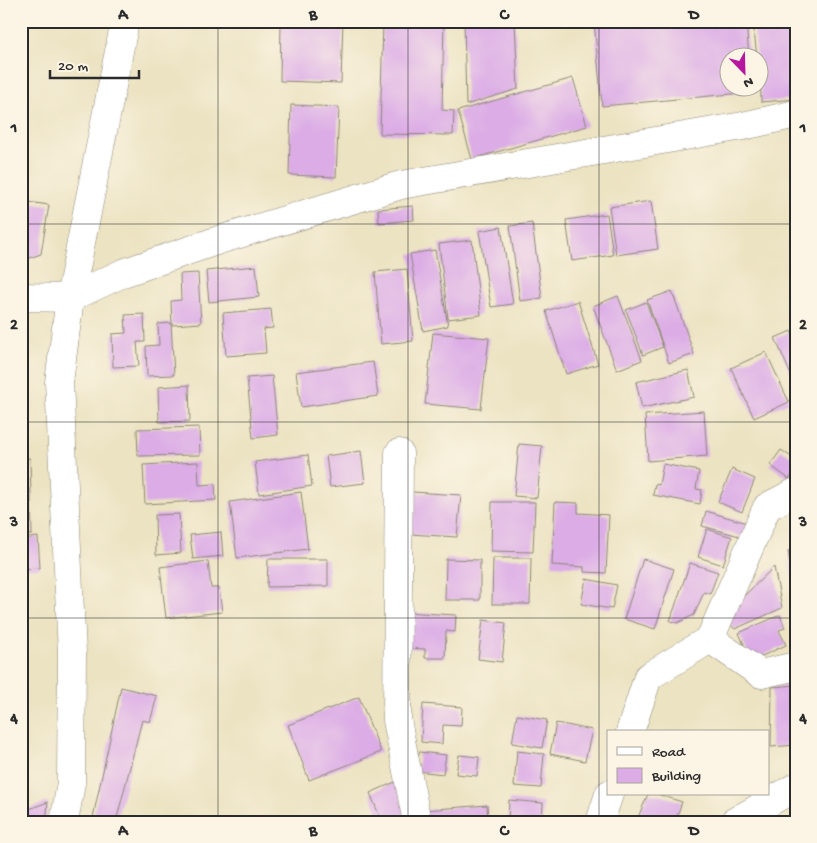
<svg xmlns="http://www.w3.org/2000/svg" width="817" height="843" font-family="'Gochi Hand',sans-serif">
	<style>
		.building { fill: #dbace6 }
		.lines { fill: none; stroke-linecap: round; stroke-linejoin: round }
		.minor-casing { stroke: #8c8776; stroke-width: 29 }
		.minor { stroke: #fff; stroke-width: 28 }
		.grid { fill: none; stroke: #2b2b2b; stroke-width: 1; stroke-opacity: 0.55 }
		.neatline { fill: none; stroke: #2b2b2b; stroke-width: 2 }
		.grid-label { font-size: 16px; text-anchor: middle; font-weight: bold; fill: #2b2b2b }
	</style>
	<rect width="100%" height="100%" fill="#fcf5e5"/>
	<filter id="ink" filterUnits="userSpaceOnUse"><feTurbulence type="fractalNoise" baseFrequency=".02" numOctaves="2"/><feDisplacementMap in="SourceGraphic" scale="10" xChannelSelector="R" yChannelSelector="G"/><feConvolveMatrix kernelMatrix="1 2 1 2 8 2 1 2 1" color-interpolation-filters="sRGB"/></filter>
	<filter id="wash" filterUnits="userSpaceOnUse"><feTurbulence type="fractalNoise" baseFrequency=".0096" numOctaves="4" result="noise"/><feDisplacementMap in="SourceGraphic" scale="20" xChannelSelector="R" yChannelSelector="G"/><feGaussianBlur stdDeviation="1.12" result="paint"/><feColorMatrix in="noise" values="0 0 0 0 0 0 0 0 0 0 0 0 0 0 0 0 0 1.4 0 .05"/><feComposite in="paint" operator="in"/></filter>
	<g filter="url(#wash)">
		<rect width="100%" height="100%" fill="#ece3c2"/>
		<g id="blocks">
			<path class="building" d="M281,21H343L341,83L280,81Z
				M383,21H444L442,110L454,111L453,135L380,134Z
				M464,21H515L518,89L466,105Z
				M594,21H746L749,58H730V88H752L753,92L602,106Z
				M753,21H796V99L761,102L760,58H757Z
				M573,78L587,126L472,159L458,111Z
				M291,105L339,107L336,177L289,175Z
				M21,201L49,205L41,254L21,261Z
				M651,201L658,249L616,255L609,207Z
				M413,206L414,220L379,223L378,209Z
				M607,214L613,255L572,261L566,220Z
				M532,223L542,298L520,301L510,226Z
				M501,227L513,304L491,307L479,231Z
				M472,240L481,315L448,319L439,244Z
				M435,250L448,326L423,331L410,254Z
				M256,266L259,297L209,302L206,271Z
				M407,269L413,341L381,344L375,272Z
				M198,273L201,323L172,325L171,301L181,300L180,274Z
				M672,291L694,354L669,363L647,300Z
				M618,296L642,360L617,370L593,306Z
				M578,301L598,364L566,374L546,311Z
				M646,302L663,347L643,355L626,310Z
				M271,309L273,328L264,329L266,353L226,356L223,313Z
				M144,314L145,342H137L139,366L113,367L112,334L126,333L125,315Z
				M171,323L174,375L147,376L146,346L159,345L158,324Z
				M791,331L796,342V373L791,375L775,338Z
				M433,333L489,338L481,409L425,404Z
				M766,352L789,402L754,418L731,368Z
				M373,362L378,396L301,407L296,372Z
				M688,370L694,397L642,408L636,382Z
				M272,376L278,435L253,438L247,378Z
				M189,385L190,421L159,422L158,387Z
				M704,411L707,456L648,461L645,415Z
				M199,427L200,455L138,456L137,429Z
				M519,444L542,446L537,498L514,496Z
				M781,450L796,460V470L789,479L770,465Z
				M361,451L365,483L330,487L326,456Z
				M308,455L312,486L259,494L255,462Z
				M30,458L32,535H21V459Z
				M198,462L199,485L215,484L216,500L145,504L143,465Z
				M663,464L699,471L696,489L702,490L700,504L653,495L655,484L659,485Z
				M732,469L755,479L742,512L718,502Z
				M301,492L308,549L237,558L230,502Z
				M412,492L461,495L457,537L409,534Z
				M492,502H535L533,552L491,551Z
				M555,502L578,503V513L609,515L606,573L584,572V567L552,565Z
				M706,511L747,523L743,537L702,526Z
				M179,514L181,553L156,555L155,515Z
				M707,529L732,537L723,565L698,557Z
				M221,532L223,556L193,559L190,535Z
				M38,537L40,568L21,569V539Z
				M796,550V593H795L788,551Z
				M493,558H531L530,604H492Z
				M268,559H328V586L267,587Z
				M446,559L480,560V600H445Z
				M643,559L674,569L655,629L624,619Z
				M208,561L211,588H219L222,612L166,618L160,567Z
				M690,563L718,572L710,594L704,592L694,615L677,623L670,621Z
				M774,567L782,608L735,629L722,617Z
				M586,579L617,585L612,609L581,604Z
				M404,612L456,615L455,632L446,631L445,658H425V649L402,648Z
				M780,615L785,628L779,630L786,645L751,661L739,633Z
				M483,620L506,623L502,662L478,659Z
				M796,685V745L771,747L772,687Z
				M121,687L157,696L150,722L142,720L116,822H92Z
				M359,697L381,752L309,780L288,725Z
				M423,704L462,707L461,726L443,725L442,744L421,742Z
				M517,715L547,720L542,748L512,743Z
				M556,723L592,730L585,761L550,754Z
				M517,751L544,754L541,788L514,786Z
				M419,752L446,755L443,774L417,771Z
				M459,755L479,757L477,776L456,774Z
				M395,782L410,821L408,822H382L370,793Z
				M648,794H657L682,802L677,816L662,822H636Z
				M509,800L543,803L542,822H508Z
				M48,802L46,822H21V812Z
				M487,805L488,822H424V810Z"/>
		</g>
	</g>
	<g filter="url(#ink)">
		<use href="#blocks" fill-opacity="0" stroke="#8c8776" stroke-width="1"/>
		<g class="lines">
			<g class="minor-casing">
				<path id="minor" d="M21,297L70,298L123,273L219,240L401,185L743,126L796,114
					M399,453L397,720L417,822
					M710,639L767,507L796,492
					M630,732L648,677L710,639L761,674L796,666
					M64,822L71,783L72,653L59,382L70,298L125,21
					M600,822L609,794
					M734,822L796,787"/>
			</g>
			<use href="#minor" class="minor"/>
		</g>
	</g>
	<path class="grid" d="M218,21V822M408,21V822M599,21V822M21,224H796M21,422H796M21,618H796"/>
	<rect width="817" height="843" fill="none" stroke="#fcf5e5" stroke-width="55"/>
	<rect x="607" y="730" width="162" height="65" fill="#fcf5e5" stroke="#a8a49b"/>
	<rect x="617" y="747" width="25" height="8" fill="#ffffff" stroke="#a8a49b"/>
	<text x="652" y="756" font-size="15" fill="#2b2b2b">Road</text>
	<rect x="617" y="768" width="25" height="15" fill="#dbace6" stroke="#a8a49b"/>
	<text x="652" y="780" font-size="15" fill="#2b2b2b">Building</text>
	<g transform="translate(744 72) rotate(157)"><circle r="24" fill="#fcf5e5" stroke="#a8a49b"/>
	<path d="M0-4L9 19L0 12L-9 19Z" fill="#b5179e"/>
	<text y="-8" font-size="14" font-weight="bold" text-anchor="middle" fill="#2b2b2b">N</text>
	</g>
	<path d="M50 70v8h89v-8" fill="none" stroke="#2b2b2b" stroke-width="2.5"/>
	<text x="58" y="70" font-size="15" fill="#2b2b2b" stroke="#fcf5e5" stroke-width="4" paint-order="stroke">20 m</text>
	<rect x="28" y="28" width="762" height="788" class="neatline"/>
	<g class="grid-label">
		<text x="123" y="19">A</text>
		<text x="313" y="19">B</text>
		<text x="504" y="19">C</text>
		<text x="694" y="19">D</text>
		<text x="14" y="132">1</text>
		<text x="803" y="132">1</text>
		<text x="14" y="329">2</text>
		<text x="803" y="329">2</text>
		<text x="14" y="526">3</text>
		<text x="803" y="526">3</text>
		<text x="14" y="723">4</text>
		<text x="803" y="723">4</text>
		<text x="123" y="835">A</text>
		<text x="313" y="835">B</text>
		<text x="504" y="835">C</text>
		<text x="694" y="835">D</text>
	</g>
</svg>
